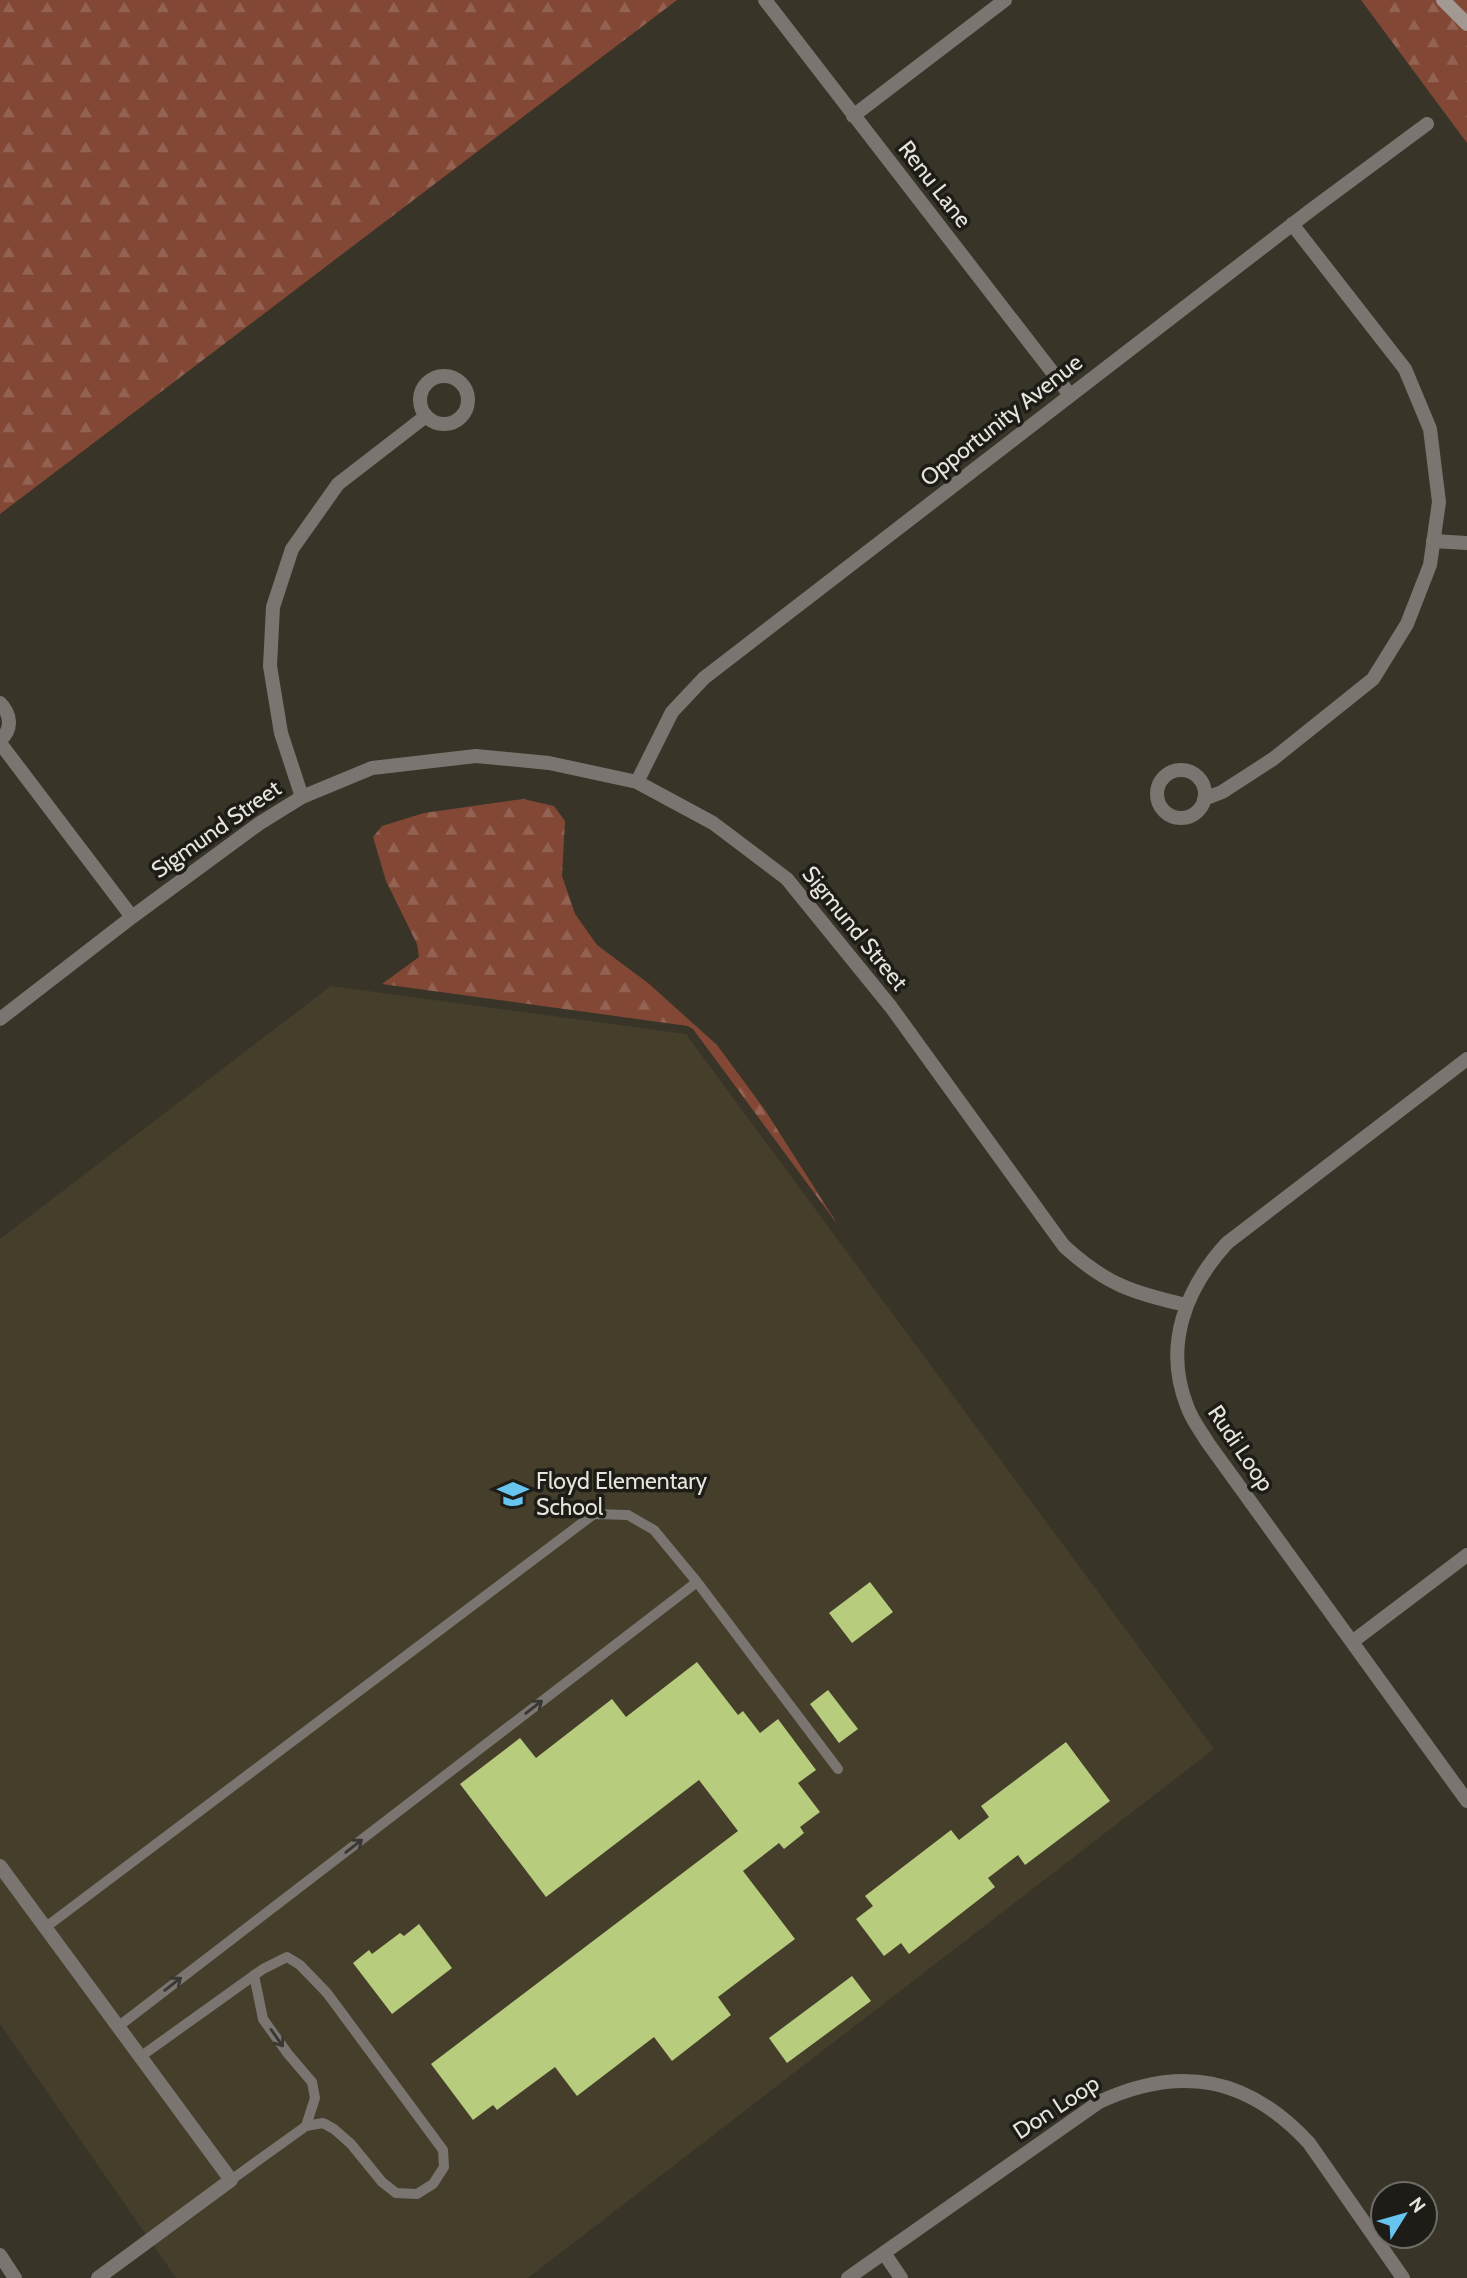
<svg xmlns="http://www.w3.org/2000/svg" width="1467" height="2278" font-family="Cabin,sans-serif">
	<style>
		.built { fill: #443e2b }
		.forest { fill: url(#forest-firs) }
		.building { fill: #b8cc7e }
		.lines { fill: none; stroke-linecap: round; stroke-linejoin: round }
		.lane { stroke: #7a7570; stroke-width: 10 }
		.street { stroke: #7a7570; stroke-width: 14 }
		.secondary { stroke: #a19992; stroke-width: 14 }
		.oneway { stroke: #393731 }
		.labels { text-anchor: middle; stroke-width: 7; stroke-linejoin: round; paint-order: stroke }
		.street-label { font-size: 23px; fill: #e7e4dd; stroke: #1d1c16 }
		.poi-label { font-size: 23px; fill: #e7e4dd; stroke: #1d1c16; text-anchor: start }
	</style>
	<defs>
		<pattern id="forest-firs" width="22" height="20" patternUnits="userSpaceOnUse" patternTransform="scale(1.75)"><rect width="22" height="20" fill="#824835"/><path d="M5 1l3.5 6h-7zM16 11l3.5 6h-7z" fill="#946252"/></pattern>
	</defs>
	<rect width="100%" height="100%" fill="#383428"/>
	<path class="built" d="M331,986L686,1034L1214,1749L528,2278H176L0,2024V1239Z"/>
	<path class="forest" d="M0,0H677L0,514Z
		M1361,0H1467V143Z
		M523,799L554,806L565,821L562,876L575,914L597,945L648,983L717,1045L765,1110L838,1225L693,1029L688,1026L382,984L419,957L417,944L386,881L373,837L382,826L424,813Z"/>
	<path class="building" d="M870,1582L893,1612L852,1643L829,1613Z
		M697,1662L738,1715L743,1711L760,1733L778,1719L816,1770L798,1783L820,1812L800,1827L804,1833L784,1849L779,1843L743,1871L795,1939L718,1997L731,2015L672,2061L654,2037L577,2096L555,2067L497,2110L493,2105L473,2120L431,2064L738,1831L699,1780L546,1897L460,1784L520,1738L536,1758L612,1699L626,1717Z
		M828,1690L858,1729L839,1743L810,1704Z
		M1066,1742L1110,1801L1025,1865L1018,1855L988,1878L995,1887L909,1954L901,1943L884,1956L856,1919L873,1906L865,1896L951,1830L959,1840L989,1817L981,1806Z
		M419,1924L452,1968L392,2014L353,1963L369,1950L372,1954L400,1933L404,1936Z
		M852,1976L871,2001L787,2063L769,2038Z"/>
	<g class="lines">
		<path class="lane" d="M46,1927L594,1514L628,1515L654,1530L697,1582L838,1769
			M254,1975L263,2019L288,2054L312,2082L315,2098L306,2126
			M119,2026L697,1582
			M140,2057L263,1969L287,1957L300,1965L327,1993L443,2150L444,2167L433,2184L417,2194L396,2193L382,2182L351,2144L334,2129L323,2123L306,2126L231,2180"/>
		<path class="street" d="M765,0L1070,395
			M853,116L1005,0
			M420 400a24 24 0 1 1 48 0a24 24 0 1 1-48 0Z
			M1433,541L1467,543
			M0,703C11,714 13,730 0,740
			M0,743L132,917
			M1157 794a24 24 0 1 1 48 0a24 24 0 1 1-48 0Z
			M637,782L672,712L704,678L1311,210L1427,124
			M302,797L281,733L270,666L273,607L292,549L338,484L426,416
			M1204,799L1222,792L1273,759L1373,679L1407,624L1430,565L1439,502L1430,429L1405,369L1292,224
			M0,1019L132,917L260,823L302,797L372,768L476,756L549,763L637,782L713,823L787,879L891,1007L1064,1246C1105,1284 1133,1293 1186,1305
			M1467,1059L1227,1243C1186,1288 1163,1345 1187,1406C1191,1419 1201,1431 1208,1443L1467,1801
			M1352,1642L1467,1555
			M0,1866L231,2180L98,2278
			M884,2253L901,2278
			M0,2255L15,2278
			M848,2278L1099,2102C1180,2064 1248,2077 1309,2143L1403,2278"/>
		<path class="secondary" d="M1443,0L1467,24"/>
	</g>
	<defs><path id="oneway-shaft" d="M-6 0H5M1.5-3L5.5 0L1.5 3" fill="none" stroke-width="1.6" stroke-linecap="round" stroke-linejoin="round" transform="scale(1.75)"/></defs>
	<g class="oneway">
		<use href="#oneway-shaft" transform="translate(534 1707) rotate(-38)"/>
		<use href="#oneway-shaft" transform="translate(354 1846) rotate(-38)"/>
		<use href="#oneway-shaft" transform="translate(173 1984) rotate(-38)"/>
		<use href="#oneway-shaft" transform="translate(277 2038) rotate(55)"/>
	</g>
	<defs>
		<g id="school-bare" transform="scale(2.415)"><path d="M0-5L7-2L0 1L-7-2ZM-4 1L0 2.5L4 1V4Q0 6-4 4Z" fill="#67c4ef" stroke="#1d1c16" stroke-width="2.5" paint-order="stroke"/></g>
	</defs>
	<g fill-rule="evenodd">
		<use href="#school-bare" x="513" y="1494"/>
	</g>
	<g class="labels">
		<g class="street-label">
			<text transform="translate(935 184) rotate(52)" y="8">Renu Lane</text>
			<text transform="translate(1001 420) rotate(-38)" y="8">Opportunity Avenue</text>
			<text transform="translate(216 829) rotate(-35)" y="8">Sigmund Street</text>
			<text transform="translate(855 928) rotate(51)" y="8">Sigmund Street</text>
			<text transform="translate(1241 1448) rotate(56)" y="8">Rudi Loop</text>
			<text transform="translate(1056 2107) rotate(-33)" y="8">Don Loop</text>
		</g>
		<g class="poi-label">
			<text x="536" y="1489">Floyd Elementary<tspan x="536" dy="26">School</tspan></text>
		</g>
	</g>
	<g transform="translate(1404 2215) rotate(53)"><circle r="33" fill="#1d1c16" stroke="#6e6c66" stroke-width="2"/>
	<path d="M0-5L12 26L0 18L-12 26Z" fill="#67c4ef"/>
	<text y="-10" font-size="19" font-weight="bold" text-anchor="middle" fill="#e7e4dd">N</text>
	</g>
</svg>
